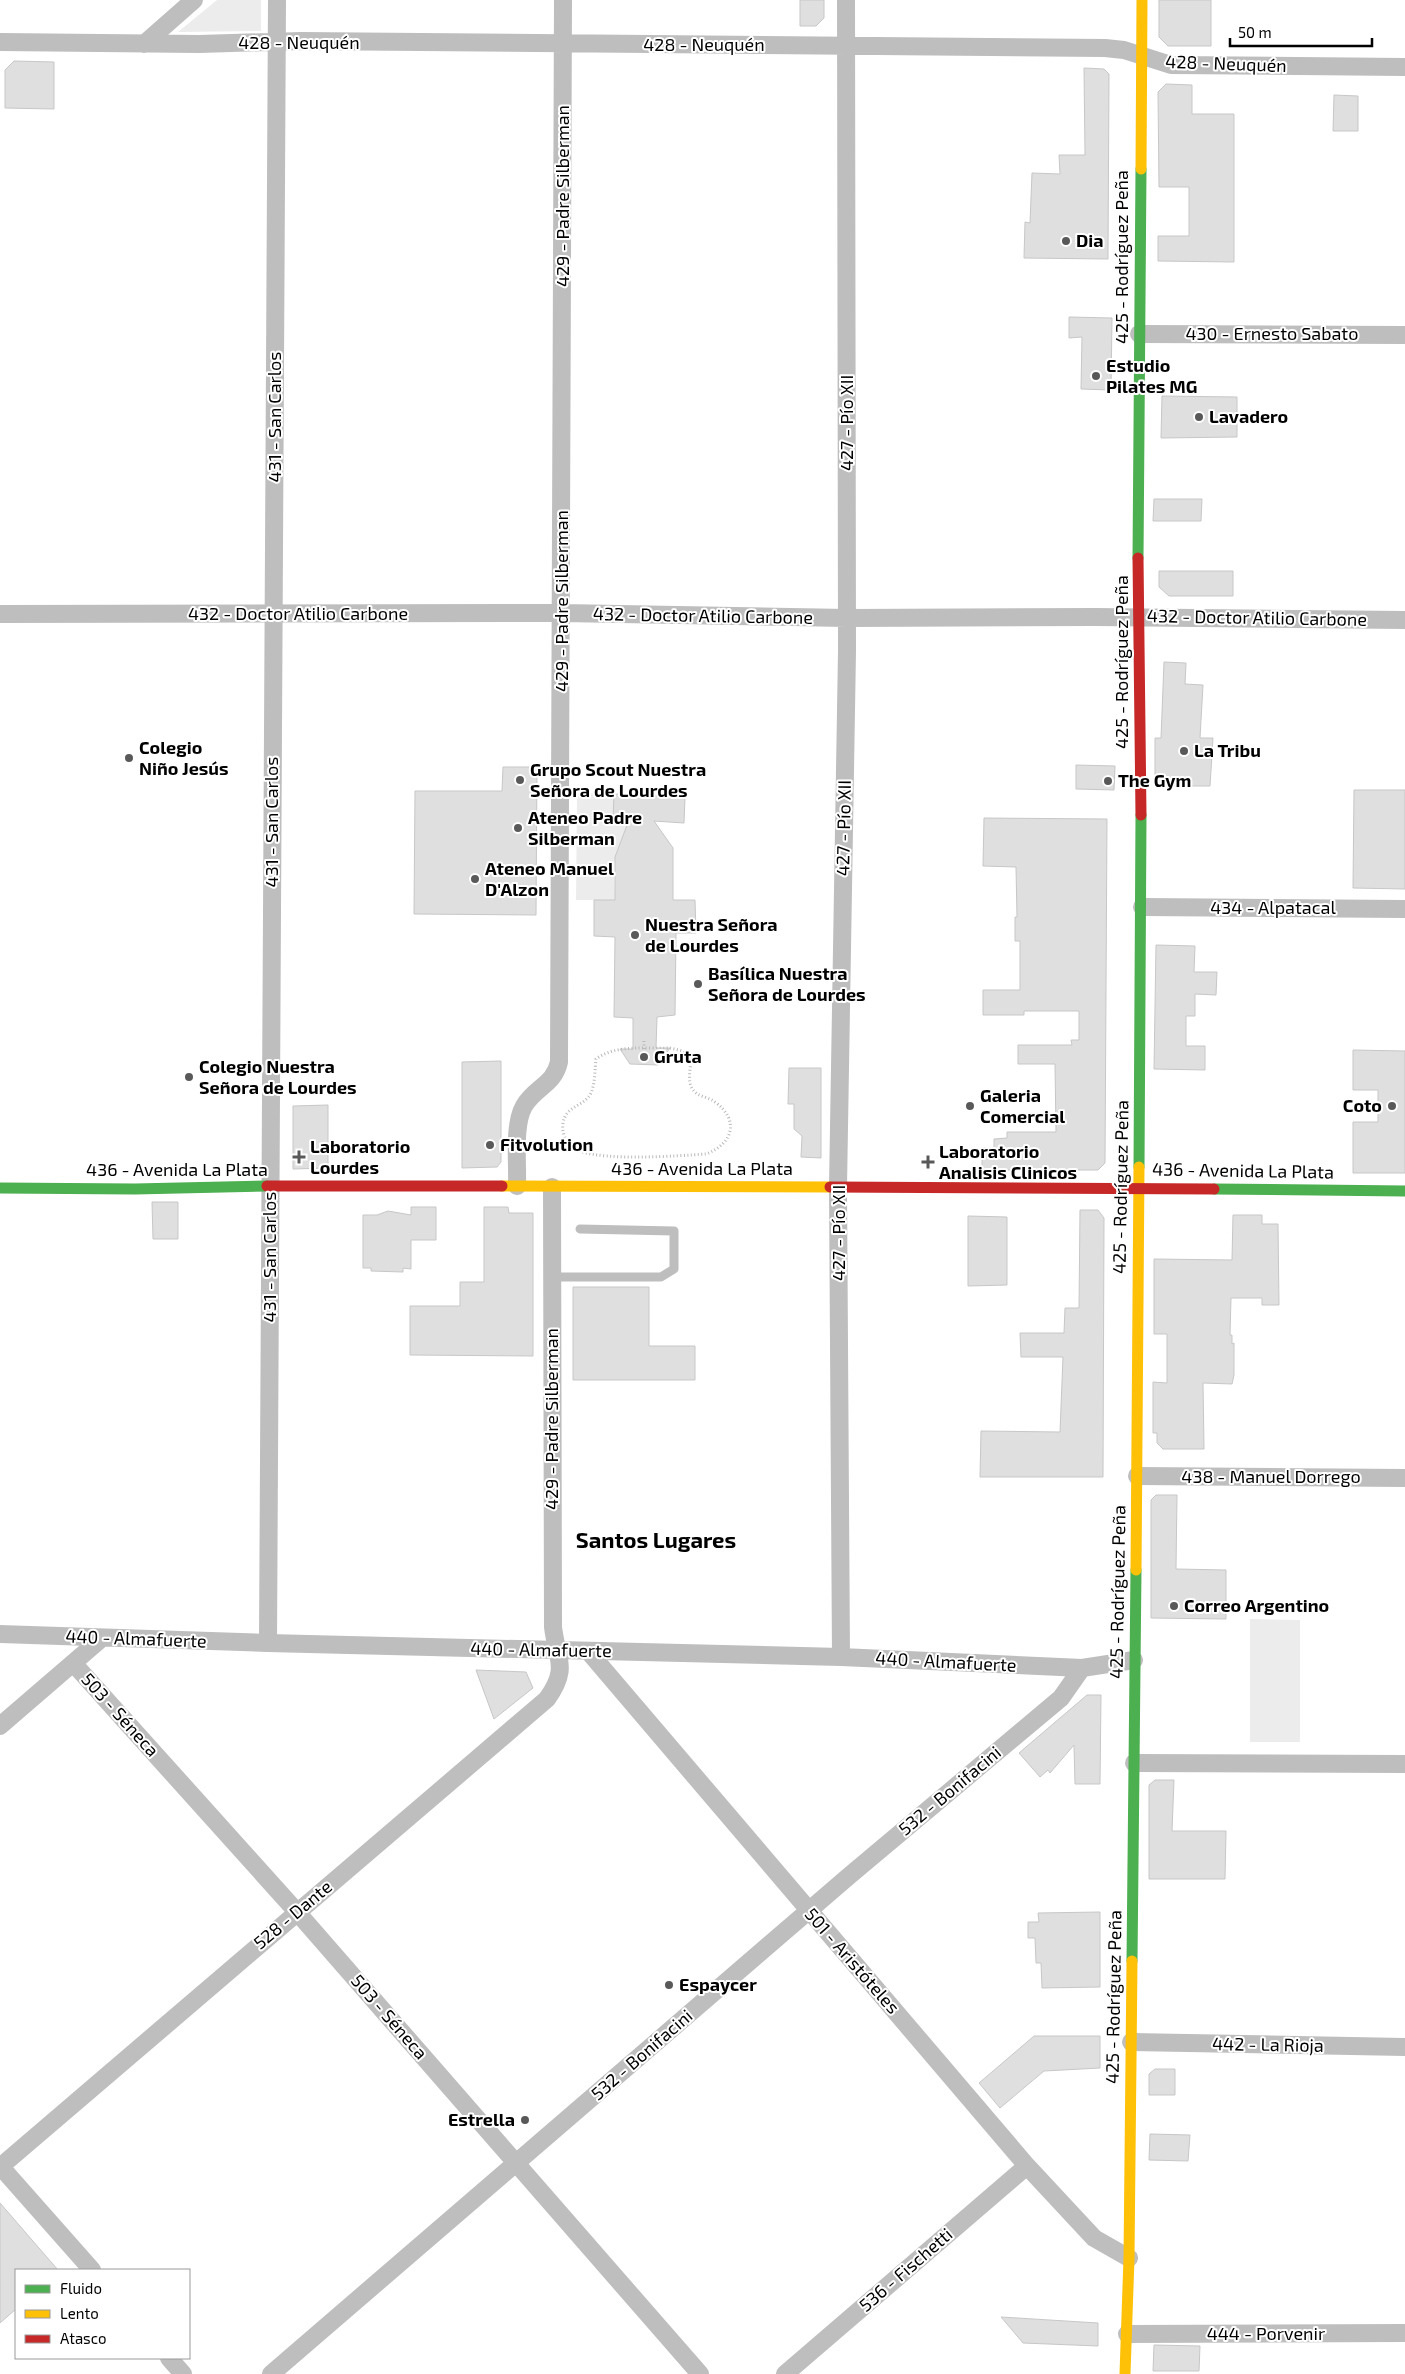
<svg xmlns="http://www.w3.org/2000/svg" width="1405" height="2374" font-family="'Exo 2',sans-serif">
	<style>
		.green { fill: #ececec }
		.building { fill: #dfdfdf; stroke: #c7c7c7 }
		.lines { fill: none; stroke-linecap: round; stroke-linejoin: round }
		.path { stroke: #b9b9b9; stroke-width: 3; stroke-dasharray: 1 2.5; stroke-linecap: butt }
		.lane { stroke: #bebebe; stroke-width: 9 }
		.street { stroke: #bebebe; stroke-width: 18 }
		.fast { stroke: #4caf50; stroke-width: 11 }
		.slow { stroke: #ffc107; stroke-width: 11 }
		.jam { stroke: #c62828; stroke-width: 11 }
		.poi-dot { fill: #595959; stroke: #fff; stroke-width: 2 }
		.labels { text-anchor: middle; stroke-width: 4; stroke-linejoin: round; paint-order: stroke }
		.street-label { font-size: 18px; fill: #000; stroke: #fff }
		.poi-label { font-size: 18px; font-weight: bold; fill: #000; stroke: #fff; text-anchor: start }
		.district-label { font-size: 22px; font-weight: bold; fill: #000; stroke: #fff }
	</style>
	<rect width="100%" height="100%" fill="#fff"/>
	<path class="green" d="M217,0H261V31L178,32Z
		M577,793L614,794L613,820L633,821V830C608,849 615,872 615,900H576Z
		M1250,1619L1300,1620V1742H1250Z"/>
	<path class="building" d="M800,0H824V18L816,26H800Z
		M1159,0H1211V46H1168L1159,37Z
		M14,61L54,62V109L5,108V70Z
		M1084,68L1104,69L1109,74L1108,259L1024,258L1025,222L1030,223L1032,173L1060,174L1059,155H1085Z
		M1166,84L1192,85V114H1234V262L1158,261V236H1189V187H1159L1158,92Z
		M1334,95L1358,96V131H1333Z
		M1069,317L1112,318L1111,390L1081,389L1082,337L1069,338Z
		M1162,396L1237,397V437L1161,438Z
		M1154,499H1202L1201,521H1153Z
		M1159,571H1233V596H1169L1159,587Z
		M1164,662L1186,663L1185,684L1203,685L1200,738H1213L1210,786H1155V738H1161Z
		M1076,765L1115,766L1114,790L1076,789Z
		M503,767H537L536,915L414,914L415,791H502Z
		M1354,790H1405V889L1353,888Z
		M614,794L685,797L684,823L654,821L673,848V900H695L696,933H676L675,1015L657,1017L656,1048H670L658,1065L630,1064L620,1049H633V1018L614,1017L615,937L594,936V900H615V857L629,820H613Z
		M984,818L1107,819L1105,1163L1098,1170H982V1148H994V1139L1007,1138V1132H1056L1055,1064H1018V1045H1072L1071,1040H1079V1011H1024V1015H983V990H1020V941H1015V917H1017L1016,867L983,866Z
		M1156,945L1195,946L1194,972H1217L1216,995L1195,994V1016H1186V1046H1205V1070L1154,1069Z
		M1353,1050L1405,1051V1173H1353V1122H1378V1090H1353Z
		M501,1061V1162L497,1167L462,1168V1062Z
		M789,1068H821V1158L801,1157L802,1136L794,1129V1104H788Z
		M328,1105V1168L293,1169V1106Z
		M152,1202H178V1239H153Z
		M411,1207H436V1240H411V1269L403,1268V1272L371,1271V1268H363V1215H377L388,1211L411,1215Z
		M484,1207H508L509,1213H533V1356L410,1355V1306H460V1282H484Z
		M1080,1210H1098L1104,1218L1103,1477H980L981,1431L1060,1432L1063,1357H1021L1020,1333H1064L1065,1308H1079Z
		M1233,1215H1262V1224H1278L1279,1305H1262V1298H1231L1230,1335H1232V1344L1234,1343V1375L1232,1384L1203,1383L1204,1449H1163L1157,1443V1433H1153V1382L1167,1383V1334H1154V1259L1232,1260Z
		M968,1216L1007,1217V1285L968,1286Z
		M573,1287H649V1346H695V1380H573Z
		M1156,1495H1177L1176,1569L1226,1570V1619L1151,1618V1500Z
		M476,1670L526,1672L533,1688L494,1719Z
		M1087,1695H1101L1100,1784H1075L1074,1745L1050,1773L1048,1770L1040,1777L1019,1753Z
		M1155,1780H1174L1172,1831H1226L1225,1879H1149V1785Z
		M1100,1912V1987L1042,1988L1041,1963H1036L1035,1938H1028V1922H1039L1038,1913Z
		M1034,2036H1100V2068L1044,2071L1000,2108L979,2083Z
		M1155,2069H1175V2095H1149V2074Z
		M1150,2134L1190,2135L1188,2161L1149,2160Z
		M0,2203L58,2270H16V2309L0,2323Z
		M1001,2317L1098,2323V2346L1023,2343Z
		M1154,2345L1200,2346L1199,2371H1153Z"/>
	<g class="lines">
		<path class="path" d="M670,1048L683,1051L691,1061C690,1071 687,1083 694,1091C699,1097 709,1097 715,1102C740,1120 733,1144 706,1154C675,1156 608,1161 579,1151C568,1147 561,1135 563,1123C566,1105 584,1107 591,1093C595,1084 595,1069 596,1059C616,1044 646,1049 670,1048Z
			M644,1049V1039"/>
		<path class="lane" d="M552,1277H661L674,1269V1231L580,1229"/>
		<path class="street" d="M0,42L199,44L301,41L1105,48L1124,50L1171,65L1405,67
			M144,44L194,0
			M1139,334L1405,335
			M0,614L562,613L847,618L1095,617L1405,620
			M1142,907L1405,909
			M517,1186C518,1164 513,1125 524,1106C535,1087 554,1085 559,1062L563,0
			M1137,1476L1405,1478
			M0,1634L268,1643L841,1657L1082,1668L1134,1660
			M268,1643L277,0
			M588,1651L1027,2166L1094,2238L1129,2258
			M841,1657L838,1187L847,651L846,0
			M74,1664L297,1912L700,2374
			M0,1726L102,1638
			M1134,1763L1405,1764
			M1131,2042L1405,2047
			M0,2166L92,2270
			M0,2167L547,1699C569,1668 557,1660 553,1627L552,1187
			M1127,2334L1405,2333
			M169,2358L183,2374
			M271,2374L849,1876L1061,1698L1082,1668
			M785,2374L1027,2166"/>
		<path class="fast" d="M1138,558L1141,169
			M1139,1167L1141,815
			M0,1188L135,1189L267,1186
			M1214,1189L1405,1191
			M1132,1961L1136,1570"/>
		<path class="slow" d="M1141,169L1142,0
			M502,1186L830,1187
			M1136,1570L1139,1167
			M1125,2374L1129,2258L1132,1961"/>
		<path class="jam" d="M1138,558L1141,815
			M267,1186H502
			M830,1187L1214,1189"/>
	</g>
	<g class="poi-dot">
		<circle cx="1066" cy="241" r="5"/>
		<circle cx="1096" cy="376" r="5"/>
		<circle cx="1199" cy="417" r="5"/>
		<circle cx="1184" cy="751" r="5"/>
		<circle cx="129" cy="758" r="5"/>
		<circle cx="520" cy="780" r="5"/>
		<circle cx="1108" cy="781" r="5"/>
		<circle cx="518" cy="828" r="5"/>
		<circle cx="475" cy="879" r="5"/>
		<circle cx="635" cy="935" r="5"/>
		<circle cx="698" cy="984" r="5"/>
		<circle cx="644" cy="1057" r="5"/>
		<circle cx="189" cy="1077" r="5"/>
		<circle cx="970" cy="1106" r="5"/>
		<circle cx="1392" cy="1106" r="5"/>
		<circle cx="490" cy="1145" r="5"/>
		<path d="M296.5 1149.5h5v5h5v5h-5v5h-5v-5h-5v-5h5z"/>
		<path d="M925.5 1154.5h5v5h5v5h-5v5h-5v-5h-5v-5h5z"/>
		<circle cx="1174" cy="1606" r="5"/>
		<circle cx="669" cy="1985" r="5"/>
		<circle cx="525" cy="2120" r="5"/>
	</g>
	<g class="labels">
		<g class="street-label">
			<text x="299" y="49">428 - Neuquén</text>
			<text x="704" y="51">428 - Neuquén</text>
			<text transform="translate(1226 64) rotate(2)" y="6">428 - Neuquén</text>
			<text transform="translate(563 196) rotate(-90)" y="6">429 - Padre Silberman</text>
			<text transform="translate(1122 257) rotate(-90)" y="6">425 - Rodríguez Peña</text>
			<text x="1272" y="340">430 - Ernesto Sabato</text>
			<text transform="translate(275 417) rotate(-90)" y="6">431 - San Carlos</text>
			<text transform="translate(847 423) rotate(-90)" y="6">427 - Pío XII</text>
			<text transform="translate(562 601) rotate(-90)" y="6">429 - Padre Silberman</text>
			<text x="298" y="620">432 - Doctor Atilio Carbone</text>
			<text transform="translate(703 616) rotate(1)" y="6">432 - Doctor Atilio Carbone</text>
			<text transform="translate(1257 618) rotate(1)" y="6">432 - Doctor Atilio Carbone</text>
			<text transform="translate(1122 662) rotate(-90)" y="6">425 - Rodríguez Peña</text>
			<text transform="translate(272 822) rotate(-90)" y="6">431 - San Carlos</text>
			<text transform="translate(844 828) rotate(-89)" y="6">427 - Pío XII</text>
			<text x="1273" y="914">434 - Alpatacal</text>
			<text x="702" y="1175">436 - Avenida La Plata</text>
			<text x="177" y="1176">436 - Avenida La Plata</text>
			<text transform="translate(1243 1171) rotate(1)" y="6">436 - Avenida La Plata</text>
			<text transform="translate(1121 1187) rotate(-89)" y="6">425 - Rodríguez Peña</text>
			<text transform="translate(839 1233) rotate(-90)" y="6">427 - Pío XII</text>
			<text transform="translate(270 1257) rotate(-90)" y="6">431 - San Carlos</text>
			<text transform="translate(552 1419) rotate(-90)" y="6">429 - Padre Silberman</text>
			<text x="1271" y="1483">438 - Manuel Dorrego</text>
			<text transform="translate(1118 1592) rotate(-89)" y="6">425 - Rodríguez Peña</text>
			<text transform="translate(136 1639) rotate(2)" y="6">440 - Almafuerte</text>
			<text transform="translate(541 1650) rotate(1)" y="6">440 - Almafuerte</text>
			<text transform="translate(946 1662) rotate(3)" y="6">440 - Almafuerte</text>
			<text transform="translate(120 1715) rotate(48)" y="6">503 - Séneca</text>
			<text transform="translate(950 1791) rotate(-40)" y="6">532 - Bonifacini</text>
			<text transform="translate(293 1915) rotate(-40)" y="6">528 - Dante</text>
			<text transform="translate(852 1961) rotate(49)" y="6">501 - Aristóteles</text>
			<text transform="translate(1114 1997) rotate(-89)" y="6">425 - Rodríguez Peña</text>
			<text transform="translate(389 2017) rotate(49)" y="6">503 - Séneca</text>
			<text transform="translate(1268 2045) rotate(1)" y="6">442 - La Rioja</text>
			<text transform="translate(642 2055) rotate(-41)" y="6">532 - Bonifacini</text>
			<text transform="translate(906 2270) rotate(-41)" y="6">536 - Fischetti</text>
			<text x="1266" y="2340">444 - Porvenir</text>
		</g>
		<g class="poi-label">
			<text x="1076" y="247">Dia</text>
			<text x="1106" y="372">Estudio<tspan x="1106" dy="21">Pilates MG</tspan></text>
			<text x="1209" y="423">Lavadero</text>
			<text x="139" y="754">Colegio<tspan x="139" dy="21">Niño Jesús</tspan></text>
			<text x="1194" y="757">La Tribu</text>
			<text x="530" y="776">Grupo Scout Nuestra<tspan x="530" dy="21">Señora de Lourdes</tspan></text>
			<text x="1118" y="787">The Gym</text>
			<text x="528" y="824">Ateneo Padre<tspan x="528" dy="21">Silberman</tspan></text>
			<text x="485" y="875">Ateneo Manuel<tspan x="485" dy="21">D'Alzon</tspan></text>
			<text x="645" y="931">Nuestra Señora<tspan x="645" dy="21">de Lourdes</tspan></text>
			<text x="708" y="980">Basílica Nuestra<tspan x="708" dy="21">Señora de Lourdes</tspan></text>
			<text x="654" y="1063">Gruta</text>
			<text x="199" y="1073">Colegio Nuestra<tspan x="199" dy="21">Señora de Lourdes</tspan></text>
			<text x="980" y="1102">Galeria<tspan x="980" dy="21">Comercial</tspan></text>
			<text x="1382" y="1112" text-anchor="end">Coto</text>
			<text x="500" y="1151">Fitvolution</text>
			<text x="310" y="1153">Laboratorio<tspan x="310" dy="21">Lourdes</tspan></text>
			<text x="939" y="1158">Laboratorio<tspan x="939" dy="21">Analisis Clinicos</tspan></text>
			<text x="1184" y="1612">Correo Argentino</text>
			<text x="679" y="1991">Espaycer</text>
			<text x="515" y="2126" text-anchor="end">Estrella</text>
		</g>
		<g class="district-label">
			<text x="656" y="1548">Santos Lugares</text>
		</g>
	</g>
	<rect x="15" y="2269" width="175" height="90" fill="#ffffff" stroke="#999999"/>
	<rect x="25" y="2285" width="25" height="8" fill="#4caf50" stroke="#999999"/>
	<text x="60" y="2294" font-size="15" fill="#000000">Fluido</text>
	<rect x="25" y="2310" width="25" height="8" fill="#ffc107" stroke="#999999"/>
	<text x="60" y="2319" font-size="15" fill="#000000">Lento</text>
	<rect x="25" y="2335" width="25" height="8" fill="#c62828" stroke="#999999"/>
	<text x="60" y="2344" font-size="15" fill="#000000">Atasco</text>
	<path d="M1230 38v8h142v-8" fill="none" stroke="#000000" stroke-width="2.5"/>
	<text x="1238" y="38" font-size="15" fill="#000000" stroke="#ffffff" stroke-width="4" paint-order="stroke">50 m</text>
</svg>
